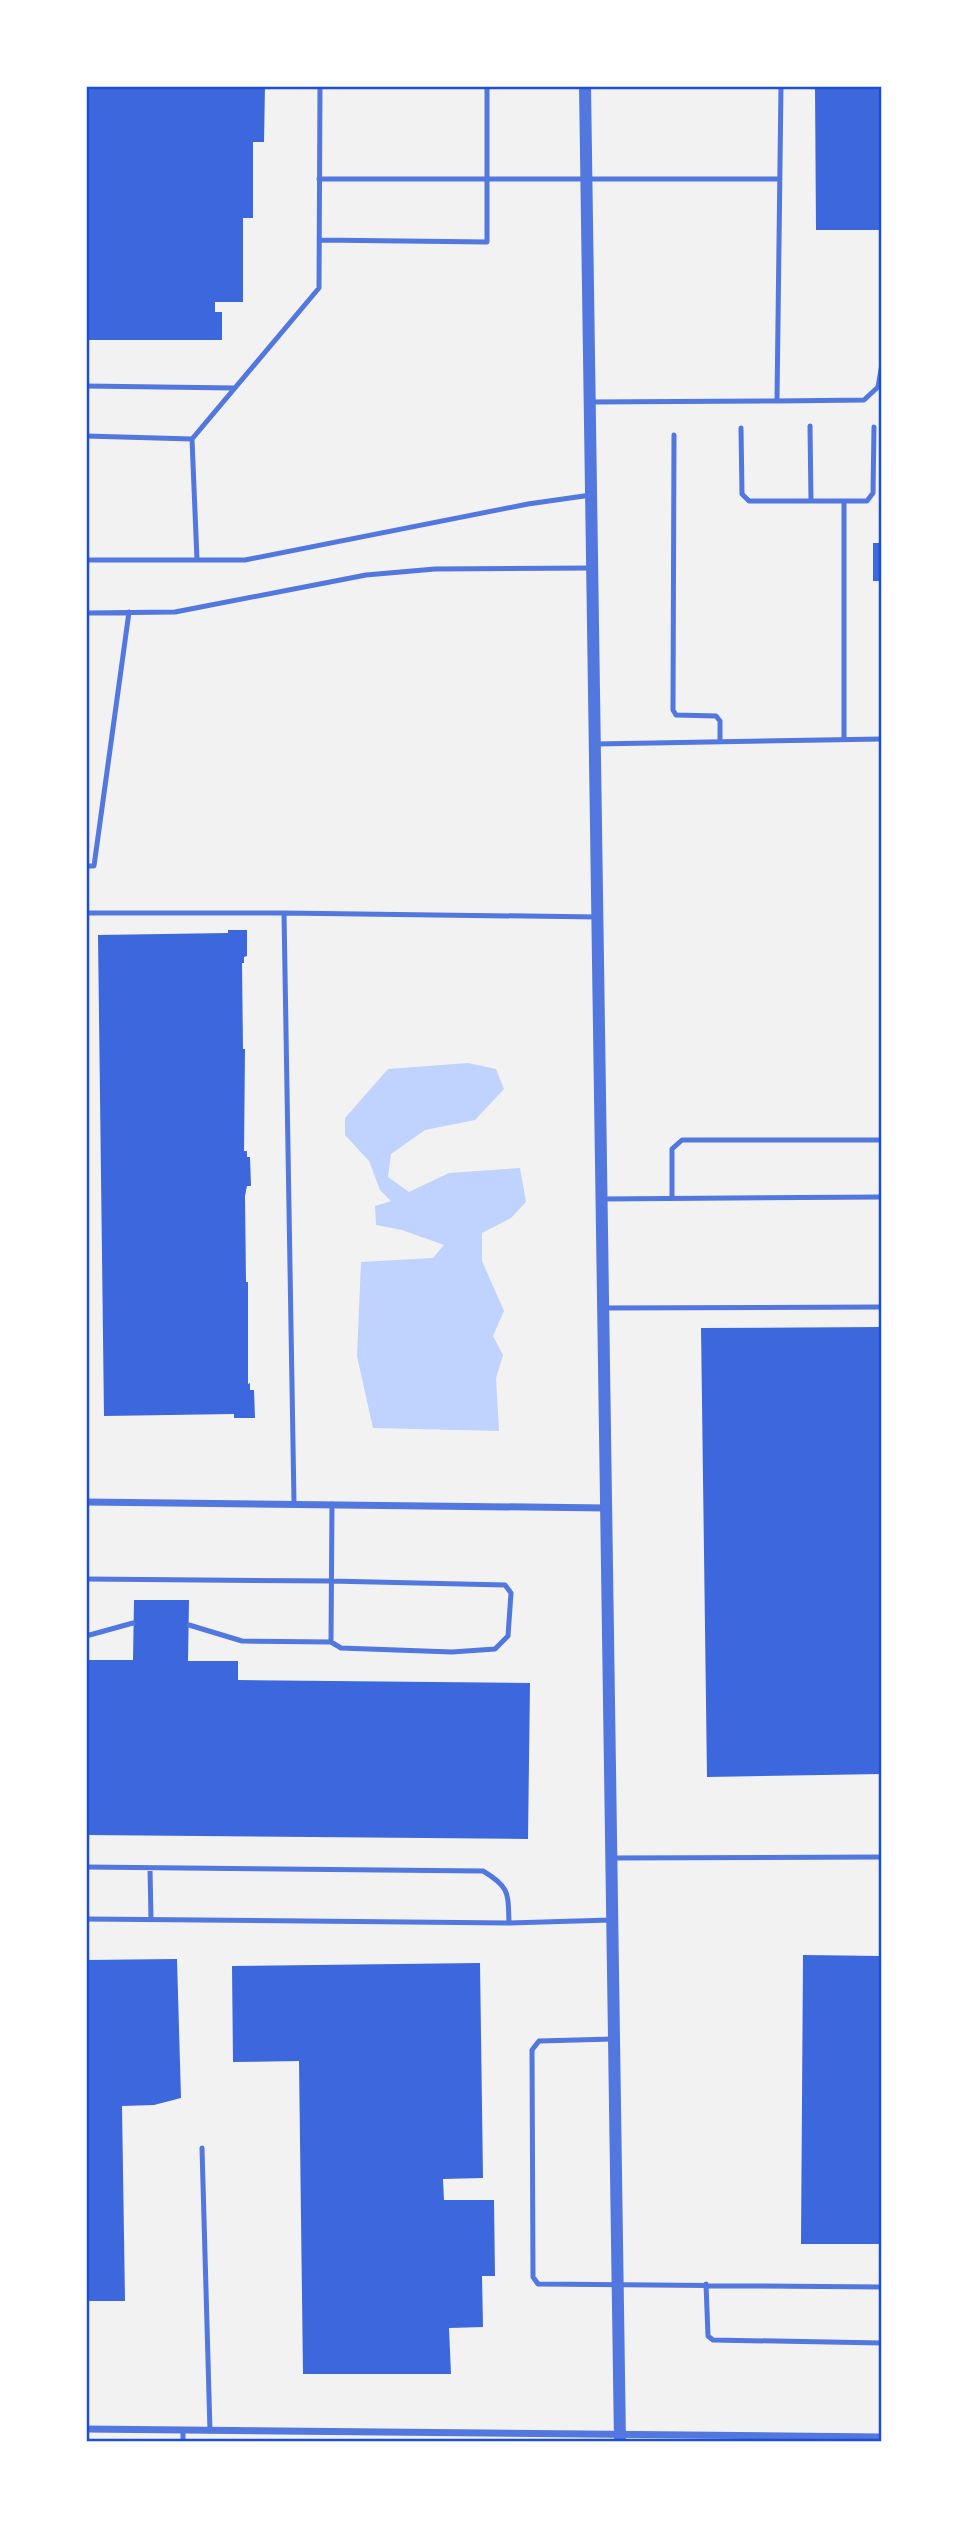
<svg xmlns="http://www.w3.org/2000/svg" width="968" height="2528" font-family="'Source Sans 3',sans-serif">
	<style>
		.water { fill: #bfd3fe }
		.building { fill: #3d67dc }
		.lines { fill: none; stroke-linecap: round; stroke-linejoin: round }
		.service { stroke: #5277de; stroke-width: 5 }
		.minor { stroke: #5277de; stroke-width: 7 }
		.tertiary { stroke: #5277de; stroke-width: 12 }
		.neatline { fill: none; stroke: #1d4ed8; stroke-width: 2.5 }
	</style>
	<rect width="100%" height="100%" fill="#f2f2f2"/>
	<path class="water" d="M468,1063L496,1069L504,1089L475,1120L425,1130L391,1154L388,1177L409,1192L449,1173L520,1168L526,1202L511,1218L482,1233V1261L504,1311L493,1336L503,1355L496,1378L499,1431L373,1428L357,1356L361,1262L433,1258L444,1245L402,1230L376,1225L375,1206L391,1201L380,1190L369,1161L345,1135V1118L388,1069Z"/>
	<path class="building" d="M86,86H265L264,142H253V218H243V302H215V312H222V340H86Z
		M815,86H882V230H816Z
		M873,543H882V581H873Z
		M228,930H247V956L244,957V963H242L243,1049H245L244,1151H247V1157H250L251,1186H247L245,1196L246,1282H248V1384L250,1383V1390H254L255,1418H234V1414L104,1416L98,935L228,933Z
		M882,1327V1774L707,1777L701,1328Z
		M134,1600H189L188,1661H238V1680L530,1683L528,1839L86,1835V1660H133Z
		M803,1955L882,1956V2244H801Z
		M177,1959L181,2098L154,2105L122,2106L125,2301H86V1960Z
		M480,1963L483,2178L443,2179L444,2200H494L495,2276H482L483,2327L449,2328L451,2374H303L299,2061L233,2062L232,1966Z"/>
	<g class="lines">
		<path class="service" d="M319,179H780
			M319,240L487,242V86
			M86,386L234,388
			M777,401L864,400L878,387L882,364
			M590,402L777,401L781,86
			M810,426L811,501
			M741,428L742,494L749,501H844
			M674,435L673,710L676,715L716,716L720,721V741
			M86,436L192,439L197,560
			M192,439L319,288L320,86
			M86,560H245L528,504L591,495
			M86,613L175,612L366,575L435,569L593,568
			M844,739V501H867L873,493L874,427
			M596,744L882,739
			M86,866H94L129,612
			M86,913H284
			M672,1198V1149L682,1140H882
			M602,1199L882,1197
			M603,1308L882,1307
			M294,1503L284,913L598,917
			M86,1579L330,1581L505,1585L511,1593L508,1636L495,1649L452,1652L341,1648L331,1642L242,1641L189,1625
			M86,1636L133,1623
			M331,1642L332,1504
			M612,1858L882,1857
			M86,1867L483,1871C510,1887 508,1893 509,1923
			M150,1868L151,1919
			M86,1919L509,1923L611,1920
			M613,2039L539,2041L532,2050L533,2277L538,2284L882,2287
			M202,2148L210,2431
			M706,2284L708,2336L713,2340L882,2343
			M183,2442V2430"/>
		<path class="minor" d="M86,1502L607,1508
			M86,2429L882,2437"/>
		<path class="tertiary" d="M585,86L620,2442"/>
	</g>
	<rect width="968" height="2528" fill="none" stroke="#ffffff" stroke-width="175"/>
	<rect x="88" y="88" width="792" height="2352" class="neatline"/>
</svg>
